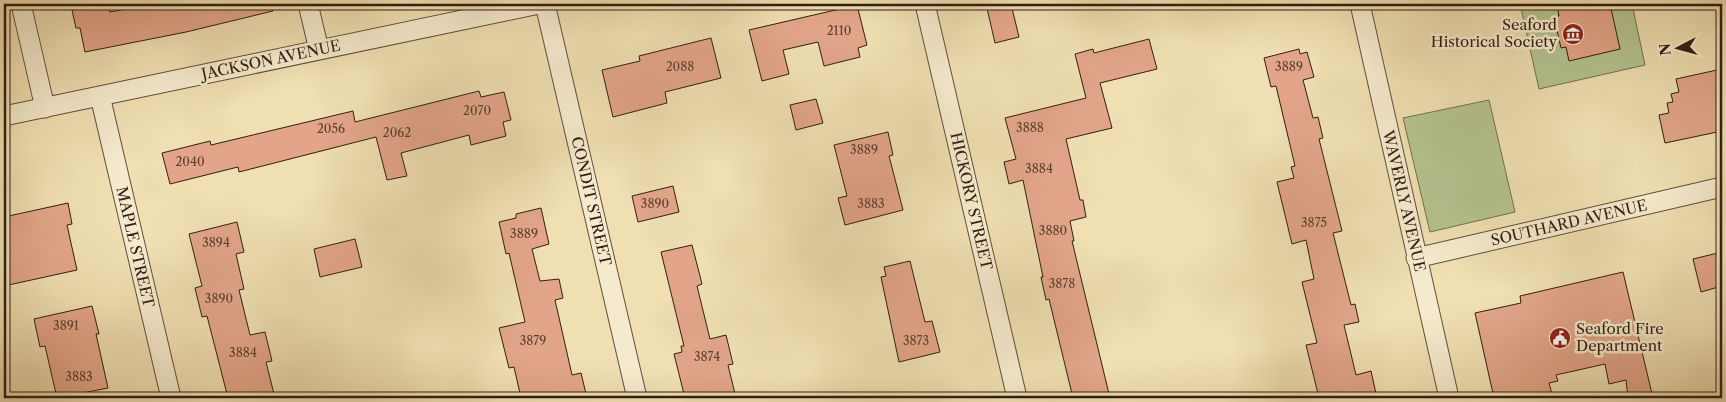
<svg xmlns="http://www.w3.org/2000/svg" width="1726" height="402" font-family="'Libre Caslon Text',serif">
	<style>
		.green { fill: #b4c390; stroke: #727151 }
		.building { fill: #e2a589; stroke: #301f12 }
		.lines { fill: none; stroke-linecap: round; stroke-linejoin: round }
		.minor-casing { stroke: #604f3a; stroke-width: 21 }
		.minor { stroke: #f5eacd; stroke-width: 19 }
		.labels { text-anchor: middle; stroke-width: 5; stroke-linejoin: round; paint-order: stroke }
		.number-label { font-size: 12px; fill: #5c4030 }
		.poi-label { font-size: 15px; fill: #301f12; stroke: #f5eacd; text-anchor: end }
		.street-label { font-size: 15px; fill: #301f12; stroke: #f5eacd }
	</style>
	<rect width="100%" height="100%" fill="#efdfb2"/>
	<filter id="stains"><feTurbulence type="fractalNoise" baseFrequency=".004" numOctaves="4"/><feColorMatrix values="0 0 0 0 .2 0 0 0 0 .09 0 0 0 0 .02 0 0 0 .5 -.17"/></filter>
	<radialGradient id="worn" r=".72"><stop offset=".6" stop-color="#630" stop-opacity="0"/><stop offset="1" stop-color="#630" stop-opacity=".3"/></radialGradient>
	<path class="green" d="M1520,4H1632L1645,65L1539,89Z
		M1489,100L1515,212L1430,232L1403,118Z"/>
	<path class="building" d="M101,4H108L110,12L152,4H272L273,11L186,32L85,52L80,28H76L72,10Z
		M986,4H1011L1019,37L995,43Z
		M1557,4H1610L1620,49L1569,61L1566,47L1561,48L1554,17L1559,16Z
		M857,5L867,45L858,48L860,57L824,66L818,42L783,50L789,74L762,81L749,30Z
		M711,38L721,78L665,92L667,103L613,117L602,70L640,61L639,56Z
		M1149,39L1157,69L1100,83L1112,128L1066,139L1080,200H1083L1086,217L1070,221L1074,241H1072L1110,398H1073L1049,299L1046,300L1041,277H1043L1023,180L1009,184L1004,162L1016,159L1005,118L1086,98L1075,54L1093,49L1094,53Z
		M1299,49L1300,54L1307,52L1314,77L1303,80L1313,118L1318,117L1323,138L1319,139L1342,231L1333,233L1351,305L1355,304L1359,322L1344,325L1356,375L1371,371L1377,398H1319L1306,345L1317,343L1302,282L1314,279L1306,240L1292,244L1277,182L1294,178L1291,167L1295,166L1276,86L1271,87L1264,58Z
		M1717,70L1720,83H1722V131L1665,143L1659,115L1669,113L1667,103L1673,102L1671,94L1679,92L1676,79Z
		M479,91L481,97L504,92L511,120L503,122L506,136L471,145L469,135L401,153L407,176L387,180L376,137L239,172L238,167L170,184L162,153L210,141L211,145L353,111L355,122Z
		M816,99L823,123L796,130L790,105Z
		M888,132L893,155L889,156L903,210L845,225L838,198L847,196L834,145Z
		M673,186L679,212L638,222L632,196Z
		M68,203L72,224L67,225L77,270L4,286V217Z
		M541,208L549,244L532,249L540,281L559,279L563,298L555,300L572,375L581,373L587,398H521L514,367L509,368L499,328L525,322L509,253L506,254L499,222L516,218V214Z
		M237,222L244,252L236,254L244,289L239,290L250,335L265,332L272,361L266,362L275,398H228L207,316L202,317L195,288L202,286L189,234Z
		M355,239L362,267L320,277L314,249Z
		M692,245L702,284L697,286L710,339L726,335L733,364L728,365L736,398H685L674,354L682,352L681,346H684L661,252Z
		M1722,252V286L1701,292L1693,259Z
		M910,261L925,322L932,321L940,352L899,362L881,277L886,276L884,267Z
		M1623,272L1653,398H1628L1626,380L1609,384L1605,364L1556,375L1558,381L1549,383L1553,398H1494L1475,313L1521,303L1520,296Z
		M92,306L99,334H96L108,388L57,398L45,346L40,347L34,319Z"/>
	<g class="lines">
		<g class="minor-casing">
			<path id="minor" d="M21,4L45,108
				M308,4L319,50
				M545,4L637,398
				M925,4L1017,398
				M1360,4L1449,398
				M100,96L171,398
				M4,116L539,4
				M1416,258L1722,187"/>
		</g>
		<use href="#minor" class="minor"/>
	</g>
	<defs>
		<g id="museum-disc" transform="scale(1.125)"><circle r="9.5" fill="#8f2418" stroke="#f5eacd"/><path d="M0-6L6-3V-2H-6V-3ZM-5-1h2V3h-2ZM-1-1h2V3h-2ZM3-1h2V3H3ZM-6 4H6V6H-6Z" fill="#fff"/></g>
		<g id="civic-disc" transform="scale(1.125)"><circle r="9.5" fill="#8f2418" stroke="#f5eacd"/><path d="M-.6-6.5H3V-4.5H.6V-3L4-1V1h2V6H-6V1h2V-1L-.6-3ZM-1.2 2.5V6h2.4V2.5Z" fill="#fff"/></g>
	</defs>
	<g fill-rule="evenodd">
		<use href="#museum-disc" x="1573" y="34"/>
		<use href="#civic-disc" x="1560" y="338"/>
	</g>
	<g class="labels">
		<g class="number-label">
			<text x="839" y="35">2110</text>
			<text x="680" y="71">2088</text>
			<text x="1289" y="71">3889</text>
			<text x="477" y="115">2070</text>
			<text x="1030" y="132">3888</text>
			<text x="331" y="133">2056</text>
			<text x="397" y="137">2062</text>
			<text x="864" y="154">3889</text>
			<text x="190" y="166">2040</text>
			<text x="1039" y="173">3884</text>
			<text x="655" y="208">3890</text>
			<text x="871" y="208">3883</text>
			<text x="1314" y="227">3875</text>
			<text x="1053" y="235">3880</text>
			<text x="524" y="238">3889</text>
			<text x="216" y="247">3894</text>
			<text x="1062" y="288">3878</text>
			<text x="219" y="303">3890</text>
			<text x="66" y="330">3891</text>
			<text x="533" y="345">3879</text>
			<text x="916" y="345">3873</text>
			<text x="243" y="357">3884</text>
			<text x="707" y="361">3874</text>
			<text x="79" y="381">3883</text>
		</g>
		<g class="poi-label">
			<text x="1557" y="30">Seaford<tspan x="1557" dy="17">Historical Society</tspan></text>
			<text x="1576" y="334" text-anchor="start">Seaford Fire<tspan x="1576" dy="17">Department</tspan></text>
		</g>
		<g class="street-label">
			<text transform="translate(271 60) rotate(-12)" y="5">JACKSON AVENUE</text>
			<text transform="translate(591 201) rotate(77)" y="5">CONDIT STREET</text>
			<text transform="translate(971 201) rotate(77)" y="5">HICKORY STREET</text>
			<text transform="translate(1404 201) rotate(77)" y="5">WAVERLY AVENUE</text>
			<text transform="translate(1569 223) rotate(-13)" y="5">SOUTHARD AVENUE</text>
			<text transform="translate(135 247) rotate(77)" y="5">MAPLE STREET</text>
		</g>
	</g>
	<rect width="1726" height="402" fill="none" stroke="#efdfb2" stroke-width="20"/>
	<rect x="5" y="5" width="1716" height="392" fill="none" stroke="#301f12" stroke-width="2.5"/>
	<rect x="10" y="10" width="1706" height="382" fill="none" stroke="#301f12"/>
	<g transform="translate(1678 48) rotate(264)" stroke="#f5eacd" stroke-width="4" paint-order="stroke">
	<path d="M0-4L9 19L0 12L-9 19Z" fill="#301f12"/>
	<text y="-8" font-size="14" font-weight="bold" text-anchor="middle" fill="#301f12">N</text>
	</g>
	<rect width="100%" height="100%" filter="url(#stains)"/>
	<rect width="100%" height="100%" fill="url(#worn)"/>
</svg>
